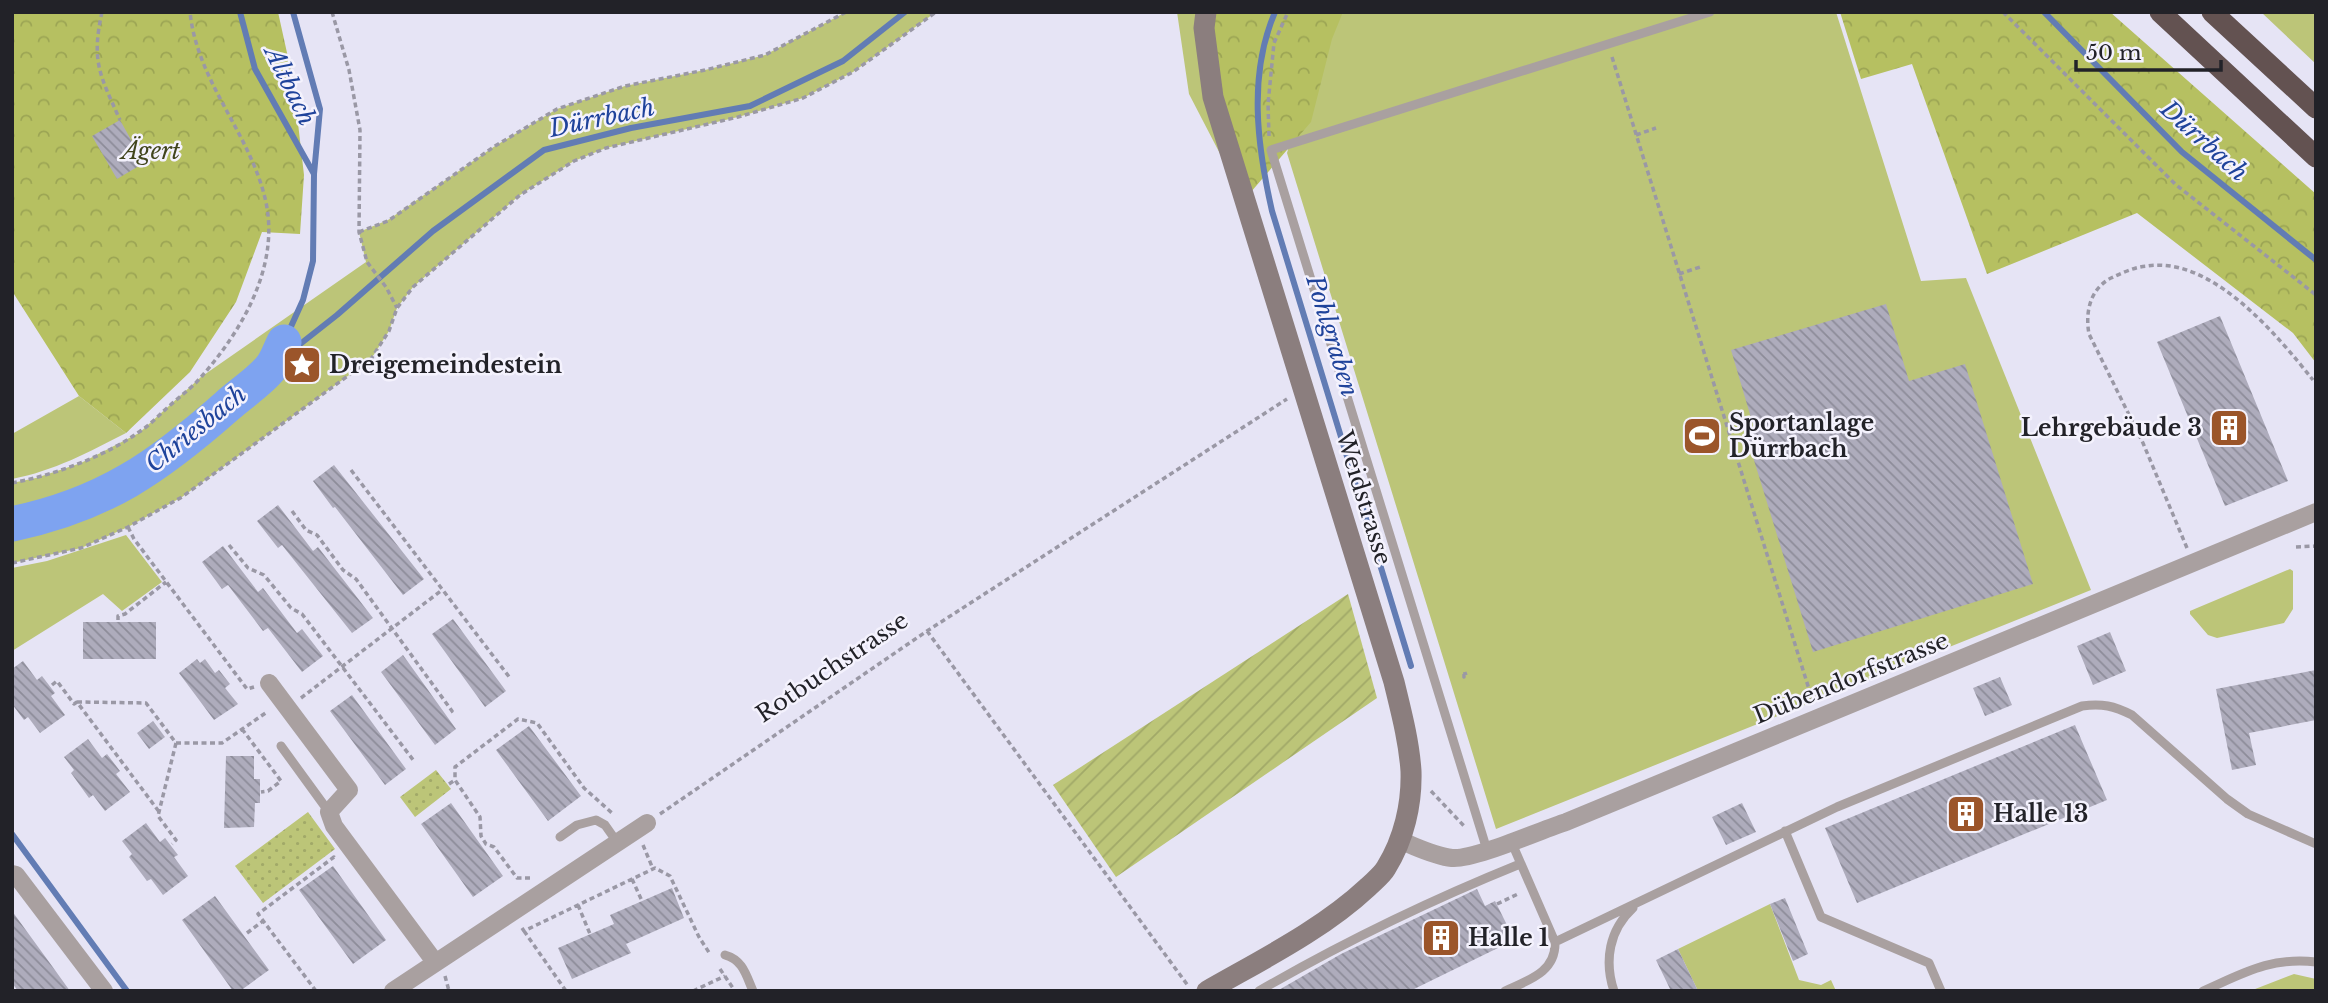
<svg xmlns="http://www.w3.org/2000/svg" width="2328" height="1003" font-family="'Libre Baskerville',serif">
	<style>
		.grass { fill: #bcc578 }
		.forest { fill: url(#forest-crowns) }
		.park { fill: url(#park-dots) }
		.garden { fill: url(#garden-furrows) }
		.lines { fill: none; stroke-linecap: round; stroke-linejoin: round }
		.stream { stroke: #627cb4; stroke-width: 6 }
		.river { stroke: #7ea3f0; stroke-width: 35 }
		.building { fill: url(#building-back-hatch) }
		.path { stroke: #9a98a5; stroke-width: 3.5; stroke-dasharray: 5 3.5; stroke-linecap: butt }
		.service { stroke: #a9a0a0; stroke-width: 9 }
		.minor { stroke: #a9a0a0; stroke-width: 18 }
		.secondary { stroke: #8b7e7e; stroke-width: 21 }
		.motorway { stroke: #635251; stroke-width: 21 }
		.labels { text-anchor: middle; stroke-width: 5; stroke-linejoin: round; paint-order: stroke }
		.park-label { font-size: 23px; font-style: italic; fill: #41451d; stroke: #f4f2fd }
		.poi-label { font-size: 23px; font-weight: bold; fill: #222228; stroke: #f4f2fd; text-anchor: start }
		.street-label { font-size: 23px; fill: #222228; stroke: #f4f2fd }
		.water-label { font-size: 24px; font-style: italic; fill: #1f439b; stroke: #f4f2fd }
	</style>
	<defs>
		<pattern id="forest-crowns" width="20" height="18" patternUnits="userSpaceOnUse" patternTransform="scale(1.75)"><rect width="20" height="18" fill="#b6c061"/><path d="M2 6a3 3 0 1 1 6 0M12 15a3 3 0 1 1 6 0" fill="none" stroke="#9ca554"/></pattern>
		<pattern id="park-dots" width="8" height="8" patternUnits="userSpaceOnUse" patternTransform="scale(1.75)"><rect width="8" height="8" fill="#bcc578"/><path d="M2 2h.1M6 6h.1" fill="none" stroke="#a1a968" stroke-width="1.8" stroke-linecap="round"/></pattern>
		<pattern id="garden-furrows" width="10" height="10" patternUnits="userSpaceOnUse" patternTransform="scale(1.75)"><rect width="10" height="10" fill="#bcc578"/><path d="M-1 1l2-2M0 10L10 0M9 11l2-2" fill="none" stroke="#a1a968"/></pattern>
		<pattern id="building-back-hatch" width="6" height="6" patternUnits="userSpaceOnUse" patternTransform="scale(1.75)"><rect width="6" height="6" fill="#aeacbc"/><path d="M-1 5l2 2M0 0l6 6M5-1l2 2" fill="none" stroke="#8d8c99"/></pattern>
	</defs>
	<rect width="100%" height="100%" fill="#e6e4f5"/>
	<path class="grass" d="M846,12H936L853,72L803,98L738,117L606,148L574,161L520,195L413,287L397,308L389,331L371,359L182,497L128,527L81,548L12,563V483L36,478L81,463L139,433L201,377L366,262L359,232L388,220L495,146L557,109L625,86L705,70L765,55Z
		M1177,12H1206L1244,200L1189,94Z
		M1340,12H1836L1921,281L1966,278L2091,590L1496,829L1287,153L1320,40Z
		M2261,12H2316V64Z
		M79,396L126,433C89,452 54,471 12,479V434Z
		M126,535L162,582L122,611L103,594L12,651V568L47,561Z
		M2290,569L2293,571V609L2284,623L2217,638L2208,635L2190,614V611L2197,608Z
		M1770,904L1799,980L1821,985L1831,980L1836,991H1698L1678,949Z
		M2294,974L2316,979V991H2250Z"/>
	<path class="forest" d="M12,12H278L293,80L304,175L300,234L262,232L236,302L190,372L126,433L79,396L12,291Z
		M1206,12H1343L1332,39L1311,122L1244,200Z
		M1840,12H2110L2316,194V363L2293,333L2137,213L1987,274L1912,64L1861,79Z"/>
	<path class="park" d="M436,770L451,789L415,817L400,797Z
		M308,812L335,849L263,903L235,866Z"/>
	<path class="garden" d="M1348,594L1377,698L1116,877L1053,785Z"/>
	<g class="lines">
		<path class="stream" d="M240,12L255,69L314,174L313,261L303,300L284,342
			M293,12L320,109L314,174
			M1275,12C1248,75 1257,145 1272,211L1411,666
			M2044,12L2182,152L2316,260
			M271,367L337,315L433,231L544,150L631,128L750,106L843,61L905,12
			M12,834L127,991"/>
		<path class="river" d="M12,524C104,505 158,467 227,406C241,393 261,381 272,366C277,359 280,350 284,342"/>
	</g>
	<path class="building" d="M120,120L144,163L117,179L92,136Z
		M1886,304L1909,381L1965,364L2033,584L1813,652L1745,431L1754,428L1731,350Z
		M2220,316L2288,481L2225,506L2157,342Z
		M334,465L424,579L403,595L335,507L333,508L313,481Z
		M278,505L313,551L318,547L373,618L352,633L282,545L278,548L257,521Z
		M223,546L258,592L263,588L297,633L302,629L323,656L302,672L268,628L263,631L228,585L222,589L202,562Z
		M453,619L506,691L485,707L432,634Z
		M83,622H156V659H83Z
		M2110,632L2126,671L2093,685L2077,646Z
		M403,655L456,729L435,745L381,672Z
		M197,659L200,663L205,659L215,673L219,670L230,684L225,688L238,704L214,720L179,673Z
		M23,661L37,680L42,676L55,693L51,696L65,715L40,733L28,717L24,720L12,704V669Z
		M2316,670V720L2249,733L2256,765L2232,770L2216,689Z
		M2000,677L2012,705L1985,716L1973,688Z
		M352,695L406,769L385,785L330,711Z
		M153,721L165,737L149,749L137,733Z
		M2075,725L2107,800L1857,903L1825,828Z
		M529,726L581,796L548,821L496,750Z
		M88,739L102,758L107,754L120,771L116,774L130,792L105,811L93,795L89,798L71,773L74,770L64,757Z
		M226,756H254V779H260V803H255L254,827L224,828Z
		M451,803L503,876L473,897L421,824Z
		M1742,803L1756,832L1726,845L1712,817Z
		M146,823L160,842L165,838L178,855L174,857L188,876L163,895L151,879L147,881L129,857L132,854L122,841Z
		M333,866L386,940L353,964L299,890Z
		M672,888L684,918L626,944L631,953L572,979L558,948L614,924L610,915Z
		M1477,889L1485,906L1495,901L1512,935L1502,940L1504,945L1410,991H1277L1341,954Z
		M215,896L269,970L240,991H233L182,920Z
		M1785,898L1808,954L1793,961L1770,904Z
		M12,911L52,966L70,991H18L12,983Z
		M1678,949L1698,991H1671L1656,960Z"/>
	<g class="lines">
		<path class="path" d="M102,12C91,62 100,75 120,120
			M332,12L349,70L360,130L359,232L367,262L386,287L397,308
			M2003,12L2175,184L2316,295
			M1612,57L1813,702
			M1636,135L1656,128
			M1269,136L1268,104L1274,43L1288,12
			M359,232L388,221L495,146L557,109L625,86L705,70L765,55L846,12
			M1679,274L1700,267
			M351,470L510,678
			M12,483C54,475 104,457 139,432C149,426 158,416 167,408C179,397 192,388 202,376C244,328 281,263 265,198C249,132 197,81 190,12
			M292,511L306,530L317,535L343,570L356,579L452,711L449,713
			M128,527L134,539L247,689L254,687
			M229,545L248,568L264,575L291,608L302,614L414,761
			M2296,547L2316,546
			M2187,548L2143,443L2089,334C2085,312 2090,289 2111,278C2122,273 2134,267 2147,266C2212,256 2277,335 2313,380
			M12,563L81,548L128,527L182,497L371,359L389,331L397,308L413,287L520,195L574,161L606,148L738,117L803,98L853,72L936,12
			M118,620V616L125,614L166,582
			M927,631L1189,987
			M1463,674H1464V677L1462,675L1467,673
			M52,685L57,681L74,704L77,702L160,813
			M301,698L442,590
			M77,702L146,703L176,743L158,816L176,840L172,844
			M242,729L281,781L268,791L261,792
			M176,743H222L267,712
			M449,784L455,780
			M1431,791L1464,826
			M660,814L927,631L1287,399
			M643,845L653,869
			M530,878H517L494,847L486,844L481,836L480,817L455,780V767L518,719L537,723L584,788L612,813
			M632,879L642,901
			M1497,904L1520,893
			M578,905L590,934
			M522,928L524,931L655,868L670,876L699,937L710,954
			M524,931L566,991
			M247,933L263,921
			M720,969L735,991
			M445,976L449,991
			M316,991L258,914L334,857L335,858
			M693,991L725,976"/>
		<path class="service" d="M281,746L329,812
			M1785,831L1821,917L1929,963L1941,991
			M560,837L577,825L596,820L605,825L617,842
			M1511,841L1555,942
			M1487,850L1271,150L1710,12
			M725,955C743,960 746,975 753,991
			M1259,991C1342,943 1431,900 1520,864
			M1505,991C1529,980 1556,972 1555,942L1837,807L2082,706C2102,703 2114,706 2132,715L2227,799L2248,814L2316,844
			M1614,991C1604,961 1609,930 1633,908
			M2203,991C2244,973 2269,957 2316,962"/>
		<path class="minor" d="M269,683L349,790L329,812L334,826L435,962
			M1401,841C1417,847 1434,856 1452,858C1474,860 1541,830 1566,822L2316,512
			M12,874L16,875L104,991
			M393,991L647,823"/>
		<path class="secondary" d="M1206,12L1204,28L1213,97L1394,682C1401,711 1409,741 1411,771C1412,804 1404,839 1386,868C1382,875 1374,881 1368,887C1322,930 1261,960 1207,991"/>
		<path class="motorway" d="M2160,12L2316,157
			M2212,12L2316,108"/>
	</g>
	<defs>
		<g id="sight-square" transform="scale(2.0125)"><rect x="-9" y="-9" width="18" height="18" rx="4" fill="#9b552a" stroke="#f4f2fd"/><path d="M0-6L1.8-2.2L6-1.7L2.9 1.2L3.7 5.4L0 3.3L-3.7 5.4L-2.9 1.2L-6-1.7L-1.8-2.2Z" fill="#fff"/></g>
		<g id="building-square" transform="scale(2.0125)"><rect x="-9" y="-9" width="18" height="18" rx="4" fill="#9b552a" stroke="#f4f2fd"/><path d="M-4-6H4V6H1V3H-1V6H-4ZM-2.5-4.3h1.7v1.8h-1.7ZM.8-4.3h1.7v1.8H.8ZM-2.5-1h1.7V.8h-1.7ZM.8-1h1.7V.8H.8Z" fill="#fff"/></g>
		<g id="stadium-square" transform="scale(2.0125)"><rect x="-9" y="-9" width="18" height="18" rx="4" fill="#9b552a" stroke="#f4f2fd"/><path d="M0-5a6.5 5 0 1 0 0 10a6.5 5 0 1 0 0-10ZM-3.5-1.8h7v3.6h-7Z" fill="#fff"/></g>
	</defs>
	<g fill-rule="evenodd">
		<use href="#sight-square" x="302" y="365"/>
		<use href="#building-square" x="2229" y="428"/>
		<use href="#stadium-square" x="1702" y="436"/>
		<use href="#building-square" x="1966" y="814"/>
		<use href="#building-square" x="1441" y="938"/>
	</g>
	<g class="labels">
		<g class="park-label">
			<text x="151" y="159">Ägert</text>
		</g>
		<g class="poi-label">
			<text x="329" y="373">Dreigemeindestein</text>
			<text x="1729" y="431">Sportanlage<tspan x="1729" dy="26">Dürrbach</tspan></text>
			<text x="2202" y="436" text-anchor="end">Lehrgebäude 3</text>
			<text x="1993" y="822">Halle 13</text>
			<text x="1468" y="946">Halle 1</text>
		</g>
		<g class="street-label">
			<text transform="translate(1364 498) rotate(73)" y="8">Weidstrasse</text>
			<text transform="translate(832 667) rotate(-34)" y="8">Rotbuchstrasse</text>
			<text transform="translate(1851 678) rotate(-22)" y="8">Dübendorfstrasse</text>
		</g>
		<g class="water-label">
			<text transform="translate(290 86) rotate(64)" y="8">Altbach</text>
			<text transform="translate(602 118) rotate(-12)" y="8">Dürrbach</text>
			<text transform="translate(2204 141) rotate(42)" y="8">Dürrbach</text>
			<text transform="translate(1332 336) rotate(73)" y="8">Pohlgraben</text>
			<text transform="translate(196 429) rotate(-39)" y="8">Chriesbach</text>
		</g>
	</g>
	<rect width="2328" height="1003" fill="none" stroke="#222228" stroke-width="28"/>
	<path d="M2076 60v10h145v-10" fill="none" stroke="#222228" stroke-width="3.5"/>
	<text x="2086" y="60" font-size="21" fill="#222228" stroke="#f4f2fd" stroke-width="5" paint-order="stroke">50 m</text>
</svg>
